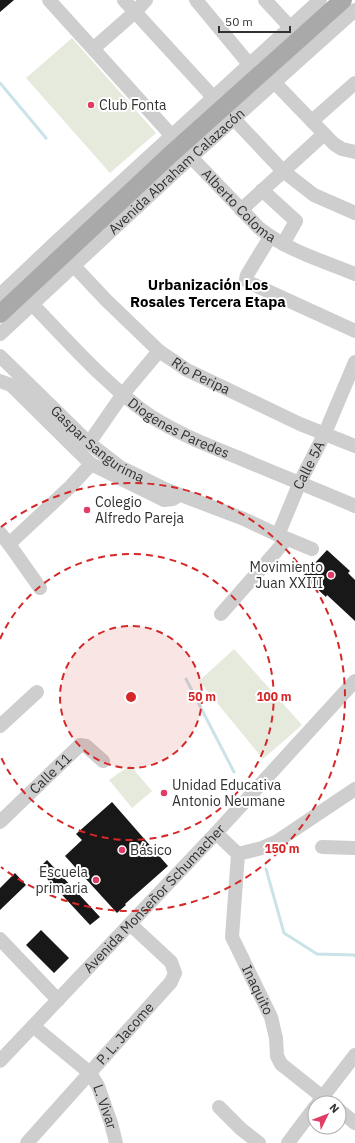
<svg xmlns="http://www.w3.org/2000/svg" width="355" height="1143" font-family="'IBM Plex Sans',sans-serif">
	<style>
		.green { fill: #e6eadd }
		.lines { fill: none; stroke-linecap: round; stroke-linejoin: round }
		.stream { stroke: #cae3e9; stroke-width: 3 }
		.building { fill: #181818 }
		.minor { stroke: #cecece; stroke-width: 14 }
		.major { stroke: #a9a9a9; stroke-width: 18 }
		.ring { fill: none; stroke: #d62828; stroke-width: 2; stroke-dasharray: 7 5 }
		.poi-dot { fill: #de3d66; stroke: #fff; stroke-width: 1.5 }
		.labels { text-anchor: middle; stroke-width: 4; stroke-linejoin: round; paint-order: stroke }
		.poi-label { font-size: 14px; fill: #313131; stroke: #fff; text-anchor: start }
		.street-label { font-size: 14px; fill: #313131; stroke: #fff }
		.neighbourhood-label { font-size: 15px; font-weight: bold; fill: #000; stroke: #fff }
		.centre { fill: #d62828; stroke: #fff; stroke-width: 2 }
		.ring-label { font-size: 12px; text-anchor: middle; font-weight: bold; fill: #d62828; stroke: #fff; stroke-width: 4; stroke-linejoin: round; paint-order: stroke }
	</style>
	<rect width="100%" height="100%" fill="#fff"/>
	<path class="green" d="M72,38L156,133L110,173L26,78Z
		M234,649L302,725L263,759L199,681Z
		M130,765L152,791L132,808L109,780Z"/>
	<g class="lines">
		<path class="stream" d="M0,83L46,138
			M186,679L234,772
			M266,869L284,933L317,954L354,955L355,956"/>
	</g>
	<path class="building" d="M0,0H14L0,12Z
		M327,550L350,571L348,573L355,580V621L327,595L326,597L303,576Z
		M112,802L168,866L125,904L126,905L117,913L65,856L82,840L76,834Z
		M47,860L100,917L90,925L38,869Z
		M15,873L26,885L0,910V888Z
		M41,930L69,958L54,973L26,945Z"/>
	<g class="lines">
		<g class="minor">
			<path id="s1" d="M49,0L191,157L259,228C286,250 323,261 355,274"/>
			<path d="M124,0L213,97"/>
			<path d="M196,0L249,64"/>
			<path d="M265,0L290,27"/>
			<path d="M94,48L135,12L146,0"/>
			<path d="M275,83L334,144L342,149L355,152"/>
			<path d="M234,119L283,171L314,195L355,213"/>
			<path d="M312,121L355,83"/>
			<path d="M262,190L296,221L283,244"/>
			<path d="M241,210L324,134"/>
			<path d="M270,237L247,275L246,279L248,282L355,331"/>
			<path id="s2" d="M74,266L106,300L159,351L187,370L300,424L355,446"/>
			<path d="M0,295L59,239L320,0"/>
			<path id="s3" d="M32,304C68,341 109,388 152,417C179,434 207,445 237,457C276,474 316,489 355,506"/>
			<path id="s4" d="M0,334L191,157L355,10"/>
			<path id="s5" d="M0,356L89,443L120,467L165,489L244,519L278,535"/>
			<path d="M0,381L11,385L91,464L71,486L9,544"/>
			<path d="M89,443L123,394L159,351"/>
			<path d="M91,464L164,500L173,499L179,495"/>
			<path d="M0,533L9,544L40,588"/>
			<path id="s6" d="M312,549L278,535L300,482L325,433L355,362"/>
			<path d="M221,614L287,539"/>
			<path d="M0,726L37,692"/>
			<path id="s7" d="M0,822L80,745L86,746L103,761"/>
			<path d="M216,833L238,854L262,848L276,842L355,789"/>
			<path d="M322,847L355,848"/>
			<path id="s8" d="M238,854L232,937L271,1017L276,1038L277,1056L281,1064L330,1103"/>
			<path d="M0,939L58,1000"/>
			<path id="s9" d="M33,1026L90,1073L98,1086L111,1123L116,1143"/>
			<path id="s10" d="M0,1061L216,833L355,681"/>
			<path d="M318,1103L355,1055"/>
			<path d="M219,1107L241,1129L259,1143"/>
			<path d="M339,1110L355,1123"/>
			<path id="s11" d="M27,1143L171,982L175,973L171,962L130,924"/>
			<path d="M288,1143L315,1107"/>
		</g>
		<path class="major" d="M0,314L170,155L343,0"/>
	</g>
	<circle cx="131" cy="697" r="71" fill="#d62828" fill-opacity=".12"/>
	<g class="ring">
		<circle cx="131" cy="697" r="71"/>
		<path d="M0 639A143 143 0 1 1 0 755"/>
		<path d="M1 527A214 214 0 1 1 1 867"/>
	</g>
	<g class="poi-dot">
		<circle cx="91" cy="105" r="4"/>
		<circle cx="87" cy="510" r="4"/>
		<circle cx="331" cy="575" r="4"/>
		<circle cx="164" cy="793" r="4"/>
		<circle cx="122" cy="850" r="4"/>
		<circle cx="96" cy="880" r="4"/>
	</g>
	<g class="labels">
		<g class="poi-label">
			<text x="99" y="110">Club Fonta</text>
			<text x="95" y="507">Colegio<tspan x="95" dy="16">Alfredo Pareja</tspan></text>
			<text x="323" y="572" text-anchor="end">Movimiento<tspan x="323" dy="16">Juan XXIII</tspan></text>
			<text x="172" y="790">Unidad Educativa<tspan x="172" dy="16">Antonio Neumane</tspan></text>
			<text x="130" y="855">Básico</text>
			<text x="88" y="877" text-anchor="end">Escuela<tspan x="88" dy="16">primaria</tspan></text>
		</g>
		<g class="street-label">
			<text dy="5" stroke="none"><textPath href="#s4" startOffset="240">Avenida Abraham Calazacón</textPath></text>
			<text dy="5" stroke="none"><textPath href="#s1" startOffset="280">Alberto Coloma</textPath></text>
			<text dy="5" stroke="none"><textPath href="#s2" startOffset="169">Río Peripa</textPath></text>
			<text dy="5" stroke="none"><textPath href="#s3" startOffset="194">Diogenes Paredes</textPath></text>
			<text dy="5" stroke="none"><textPath href="#s5" startOffset="132">Gaspar Sangurima</textPath></text>
			<text dy="5" stroke="none"><textPath href="#s6" startOffset="113">Calle 5A</textPath></text>
			<text dy="5" stroke="none"><textPath href="#s7" startOffset="70">Calle 11</textPath></text>
			<text dy="5" stroke="none"><textPath href="#s10" startOffset="224">Avenida Monseñor Schumacher</textPath></text>
			<text dy="5" stroke="none"><textPath href="#s8" startOffset="142">Inaquito</textPath></text>
			<text dy="5" stroke="none"><textPath href="#s11" startOffset="147">P. L. Jacome</textPath></text>
			<text dy="5" stroke="none"><textPath href="#s9" startOffset="111">L. Vivar</textPath></text>
		</g>
		<g class="neighbourhood-label">
			<text x="208" y="290">Urbanización Los<tspan x="208" dy="17">Rosales Tercera Etapa</tspan></text>
		</g>
	</g>
	<circle cx="131" cy="697" r="6" class="centre"/>
	<g class="ring-label">
		<text x="202" y="701">50 m</text>
		<text x="274" y="701">100 m</text>
		<text x="282" y="853">150 m</text>
	</g>
	<g transform="translate(327 1115) rotate(47)"><circle r="19" fill="#ffffff" stroke="#adadad"/>
	<path d="M0-3L7 15L0 10L-7 15Z" fill="#de3d66"/>
	<text y="-6" font-size="11" font-weight="bold" text-anchor="middle" fill="#313131">N</text>
	</g>
	<path d="M219 26v6h71v-6" fill="none" stroke="#313131" stroke-width="2"/>
	<text x="225" y="26" font-size="12" fill="#313131" stroke="#ffffff" stroke-width="3" paint-order="stroke">50 m</text>
</svg>
